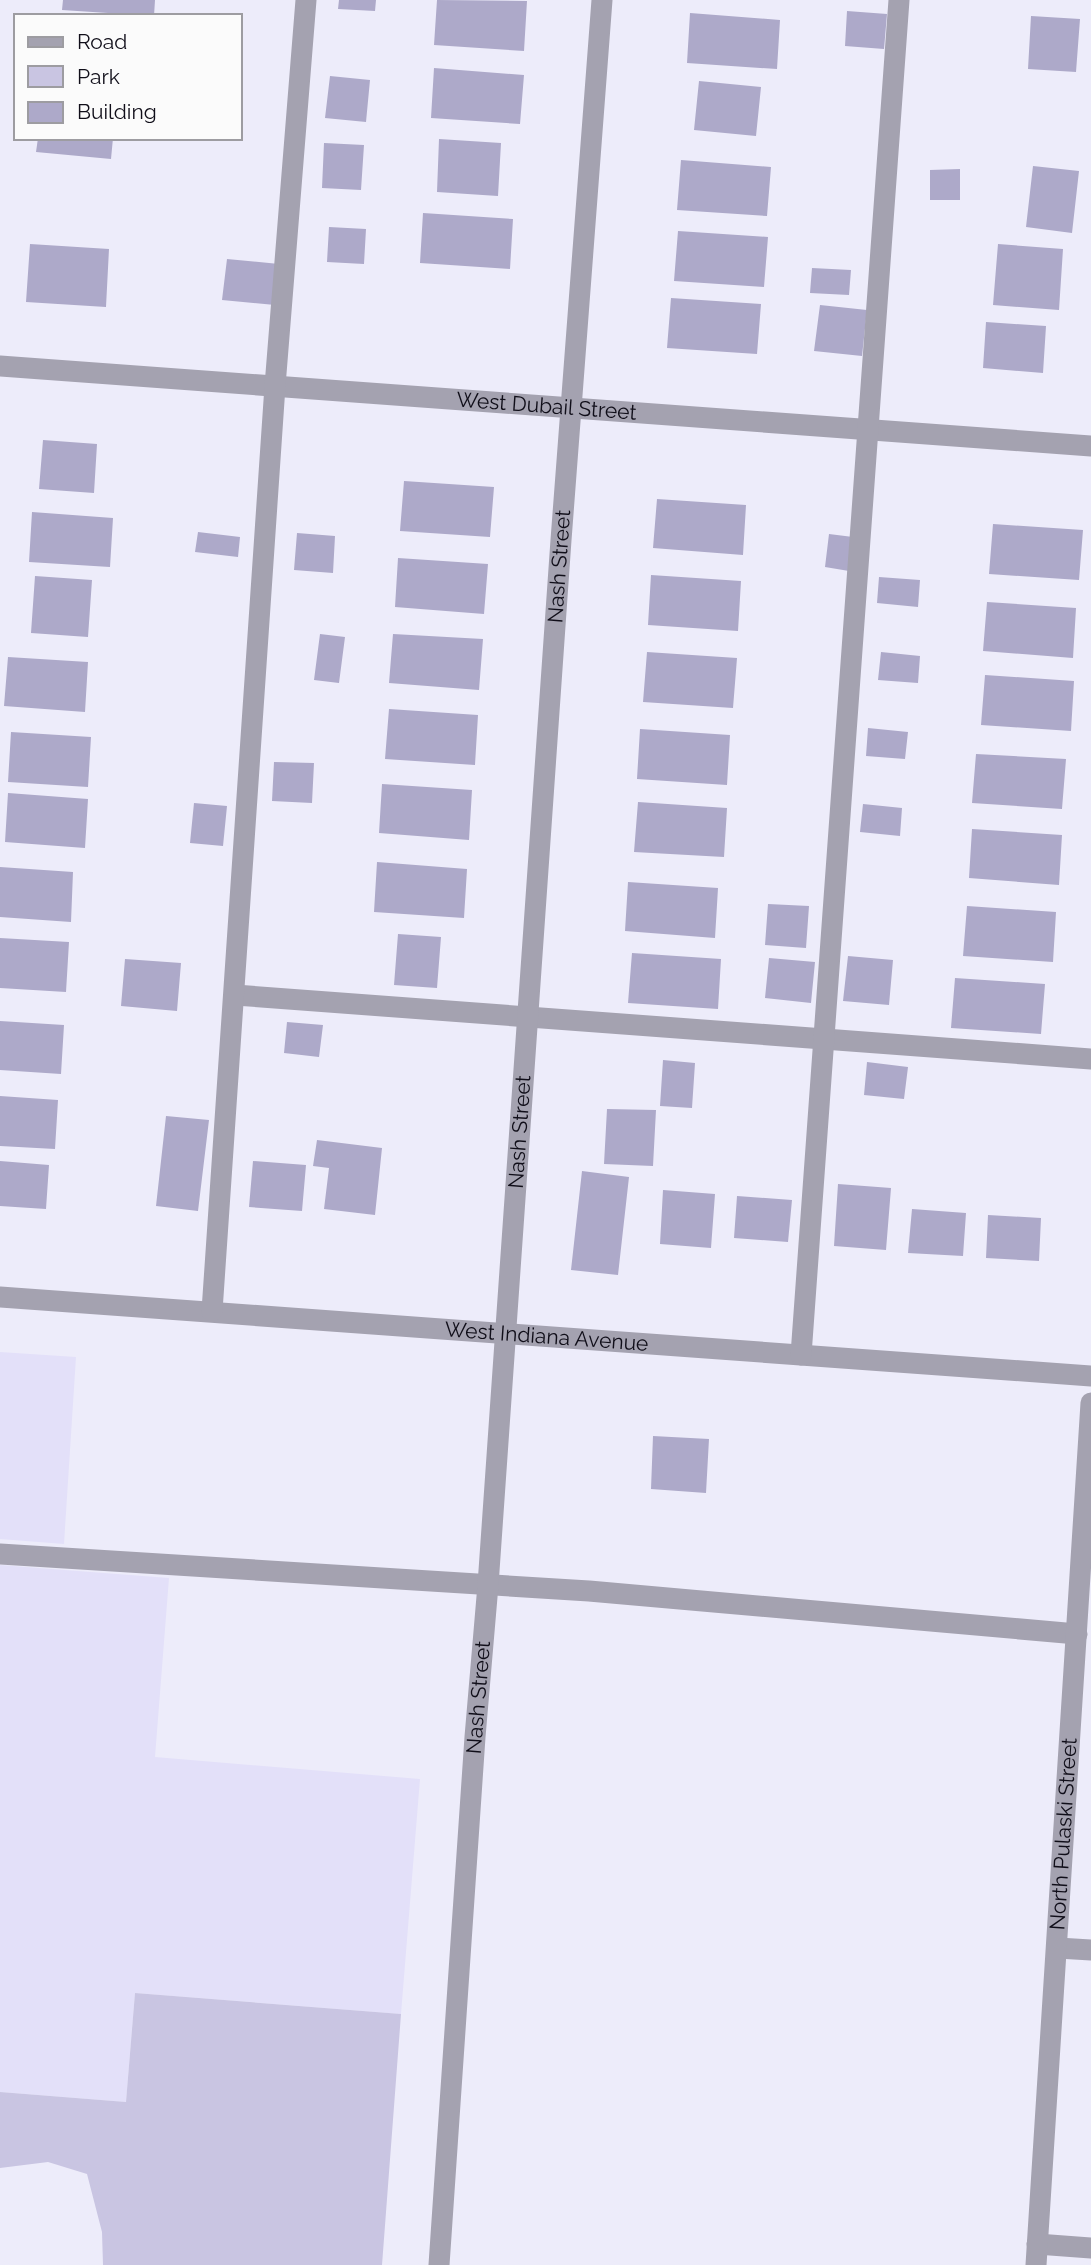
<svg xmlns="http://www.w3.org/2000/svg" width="1091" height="2265" font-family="Raleway,sans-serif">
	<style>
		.built { fill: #e3e0f9 }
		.green { fill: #c9c5e2 }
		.building { fill: #ada9c9 }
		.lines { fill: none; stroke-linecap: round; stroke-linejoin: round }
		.minor { stroke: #a4a2b0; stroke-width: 21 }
		.labels { text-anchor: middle; stroke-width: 5; stroke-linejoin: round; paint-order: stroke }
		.street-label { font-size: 21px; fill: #100e19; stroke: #fbfbfb }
	</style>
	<rect width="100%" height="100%" fill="#edecfa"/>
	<path class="built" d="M0,1352L76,1357L64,1544L0,1539Z
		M0,1565L169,1578L155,1757L420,1779L401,2014L135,1993L126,2102L0,2092Z"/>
	<path class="green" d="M135,1993L401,2014L382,2265H103L102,2232L87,2174L48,2162L0,2168V2092L126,2102Z"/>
	<path class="building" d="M63,0H155L154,16L62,10Z
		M339,0H376L375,11L338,9Z
		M437,0L527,1L524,51L434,45Z
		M847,11L887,14L884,49L845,46Z
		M690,13L780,20L777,69L687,63Z
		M1031,16L1080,19L1076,72L1028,69Z
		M434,68L524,75L520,124L431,118Z
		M330,76L370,80L366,122L325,118Z
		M699,81L761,87L756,136L694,130Z
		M38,138H113L111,159L36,152Z
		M439,139L501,143L498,196L437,192Z
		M324,143L364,145L361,190L322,188Z
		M681,160L771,167L767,216L677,210Z
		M1033,166L1079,171L1072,233L1026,227Z
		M960,169V200H930V170Z
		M423,213L513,219L510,269L420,263Z
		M329,227L366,229L364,264L327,262Z
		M678,231L768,237L764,287L674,281Z
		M30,244L109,249L106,307L26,302Z
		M998,244L1063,249L1059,310L993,305Z
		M227,259L279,264L275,305L222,300Z
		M812,268L851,270L849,295L810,293Z
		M671,298L761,304L757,354L667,348Z
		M820,305L867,310L862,356L814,351Z
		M986,322L1046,326L1043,373L983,368Z
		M43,440L97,444L94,493L39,489Z
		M404,481L494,487L490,537L400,531Z
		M657,499L746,505L743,555L653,548Z
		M32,512L113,518L110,567L29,562Z
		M993,524L1083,530L1079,580L989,574Z
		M198,532L240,537L238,557L195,552Z
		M297,533L335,536L333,573L294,570Z
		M829,534L853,537L849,571L825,567Z
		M398,558L488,564L484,614L395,607Z
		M651,575L741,581L738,631L648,625Z
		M35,576L92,580L88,637L31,633Z
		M879,577L920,580L918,607L877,603Z
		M987,602L1076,608L1073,658L983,651Z
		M320,634L345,637L339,683L314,680Z
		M393,634L483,639L479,690L389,683Z
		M647,652L737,658L733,708L643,702Z
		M881,652L920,656L918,683L878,680Z
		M8,657L88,662L85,712L4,706Z
		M985,675L1074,681L1071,731L981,725Z
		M389,709L478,715L475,765L385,759Z
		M868,728L908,732L905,759L866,756Z
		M640,729L730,735L727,785L637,779Z
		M11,732L91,737L88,787L8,782Z
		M976,754L1066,759L1062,809L972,803Z
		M274,762L314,763L312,803L272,801Z
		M382,784L472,790L469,840L379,833Z
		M8,793L88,799L85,848L5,842Z
		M638,802L727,808L724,857L634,852Z
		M194,803L227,806L223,846L190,843Z
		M863,804L902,808L900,836L860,832Z
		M972,829L1062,835L1059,885L969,878Z
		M377,862L467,869L464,918L374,912Z
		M0,867L73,872L71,922L0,917Z
		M628,882L718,888L715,938L625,931Z
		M768,904L809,906L806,948L765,945Z
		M967,906L1056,912L1053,962L963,956Z
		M398,934L441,937L437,988L394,985Z
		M0,938L69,942L66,992L0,988Z
		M632,953L721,959L718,1009L628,1003Z
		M848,956L893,960L889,1005L843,1001Z
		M769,958L815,962L811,1003L765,998Z
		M125,959L181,963L177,1011L121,1006Z
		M955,978L1045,984L1041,1034L951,1028Z
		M0,1021L64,1025L61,1074L0,1070Z
		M287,1022L323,1025L319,1057L284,1053Z
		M663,1060L695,1063L692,1108L660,1106Z
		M867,1062L908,1067L904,1099L864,1095Z
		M0,1096L58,1100L55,1149L0,1146Z
		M607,1109L656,1110L653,1166L604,1164Z
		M166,1116L209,1120L198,1211L156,1206Z
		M317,1140L382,1148L375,1215L324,1209L329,1168L313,1166Z
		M0,1161L49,1165L46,1209L0,1206Z
		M253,1161L306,1165L302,1211L249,1207Z
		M582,1171L629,1177L618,1275L571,1270Z
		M838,1184L891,1188L886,1250L834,1246Z
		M663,1190L715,1194L711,1248L660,1244Z
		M737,1196L792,1200L788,1242L734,1238Z
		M912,1209L966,1213L963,1256L908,1253Z
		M988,1215L1041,1218L1039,1261L986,1258Z
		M653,1436L709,1439L706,1493L651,1489Z"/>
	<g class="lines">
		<g class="minor">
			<path id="s1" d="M0,366L1091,446"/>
			<path d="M235,995L1091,1059"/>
			<path id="s2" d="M0,1297L1091,1376"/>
			<path d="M212,1311L275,386L306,0"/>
			<path d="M801,1355L899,0"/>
			<path d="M0,1554L589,1591L1077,1634"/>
			<path d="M1058,1948L1091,1950"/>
			<path d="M1037,2244L1091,2248"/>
			<path id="s3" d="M439,2265L475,1737L488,1585L561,540L602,0"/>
			<path id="s4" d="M1036,2265L1091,1403"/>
		</g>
	</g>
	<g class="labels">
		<g class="street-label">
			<text dy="7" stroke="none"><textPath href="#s1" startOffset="548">West Dubail Street</textPath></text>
			<text dy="7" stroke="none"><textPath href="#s3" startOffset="1703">Nash Street</textPath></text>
			<text dy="7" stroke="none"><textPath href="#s3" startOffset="1136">Nash Street</textPath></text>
			<text dy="7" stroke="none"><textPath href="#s2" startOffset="548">West Indiana Avenue</textPath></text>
			<text dy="7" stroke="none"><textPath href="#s3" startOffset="569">Nash Street</textPath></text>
			<text dy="7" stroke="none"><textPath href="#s4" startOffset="432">North Pulaski Street</textPath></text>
		</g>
	</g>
	<rect x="14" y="14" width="228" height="126" fill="#fbfbfb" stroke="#9d9ca1" stroke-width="2"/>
	<rect x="28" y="37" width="35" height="10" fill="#a4a2b0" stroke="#9d9ca1" stroke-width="2"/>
	<text x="77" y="49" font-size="21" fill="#100e19">Road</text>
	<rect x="28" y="66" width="35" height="21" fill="#c9c5e2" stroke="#9d9ca1" stroke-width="2"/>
	<text x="77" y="84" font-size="21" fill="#100e19">Park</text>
	<rect x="28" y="102" width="35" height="21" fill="#ada9c9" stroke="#9d9ca1" stroke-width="2"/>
	<text x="77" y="119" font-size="21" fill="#100e19">Building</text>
</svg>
